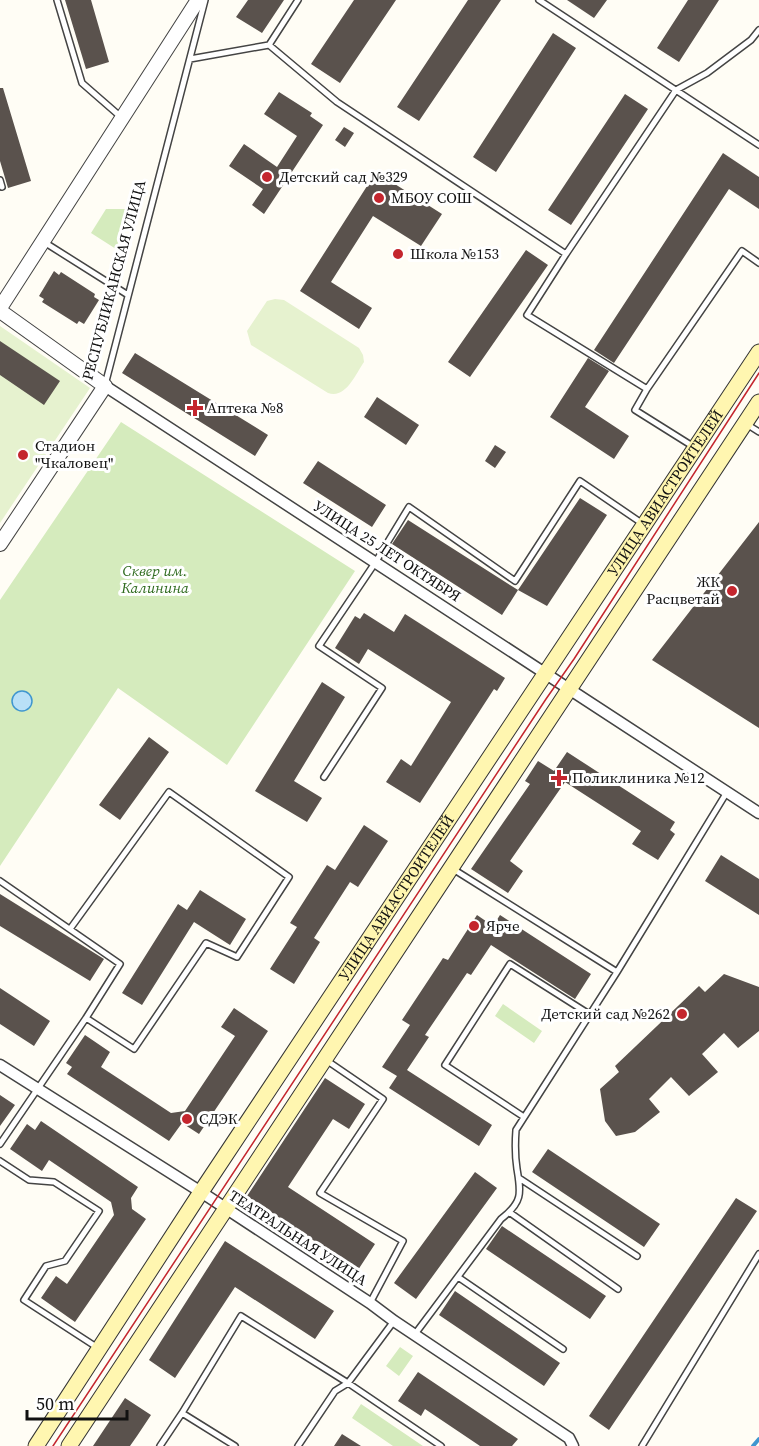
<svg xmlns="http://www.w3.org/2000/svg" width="759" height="1446" font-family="'Source Serif 4',serif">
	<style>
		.green { fill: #d5ebbd }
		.pitch { fill: #e6f2cf }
		.water { fill: #b9e0f7; stroke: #3f96cf; stroke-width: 1.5 }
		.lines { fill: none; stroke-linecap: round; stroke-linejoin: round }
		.stream { stroke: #3f96cf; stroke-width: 4 }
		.building { fill: #5a524d }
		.service-casing { stroke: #444; stroke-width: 8 }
		.minor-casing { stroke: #444; stroke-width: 13 }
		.tertiary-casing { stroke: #444; stroke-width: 16 }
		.secondary-casing { stroke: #333; stroke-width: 17 }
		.service { stroke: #fff; stroke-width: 5 }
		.minor { stroke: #fff; stroke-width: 10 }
		.tertiary { stroke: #fff; stroke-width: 14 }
		.secondary { stroke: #fff6b0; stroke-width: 15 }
		.tram { stroke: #c4262e; stroke-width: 1.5 }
		.poi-dot { fill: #c4262e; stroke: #fff; stroke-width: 2 }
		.labels { text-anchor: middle; stroke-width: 6; stroke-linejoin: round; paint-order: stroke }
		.poi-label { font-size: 15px; fill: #111; stroke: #fff; text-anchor: start }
		.street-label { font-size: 15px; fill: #111; stroke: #fff }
		.park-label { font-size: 15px; font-style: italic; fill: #2f6b1f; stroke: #fff }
	</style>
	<rect width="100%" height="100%" fill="#fffdf5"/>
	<path class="green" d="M106,209H125L130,214L116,249L91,233Z
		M121,422L355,571L227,765L118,688L0,866V600Z
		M503,1004L542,1031L534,1043L495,1016Z
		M400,1347L413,1356L399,1376L386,1366Z
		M361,1404L423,1446H393L352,1418Z"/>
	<path class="pitch" d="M275,299L284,300L359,348L363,355L364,362C355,375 346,399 328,393L251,345L247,331L267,301Z
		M0,326L90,388L0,523Z"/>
	<path class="water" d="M12 701a10 10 0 1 1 20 0a10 10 0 1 1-20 0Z"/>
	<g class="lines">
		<path class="stream" d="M753,1446L759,1439"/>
	</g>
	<path class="building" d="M65,0H91L109,62L86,69Z
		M248,0H284L262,33L236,17Z
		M354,0H396L340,83L311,64Z
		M468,0H501L419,121L397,107Z
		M567,0H607L594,18Z
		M688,0H719L679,62L657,48Z
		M553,33L576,48L496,172L473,157Z
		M0,88H3L31,181L8,188L0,161Z
		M279,92L312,113L310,116L323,125L264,214L252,205L263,189L229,166L244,144L277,167L297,136L264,114Z
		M625,94L648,109L571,225L548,210Z
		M344,127L354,133L345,147L335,140Z
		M723,153L759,177V209L729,189L614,363L594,350Z
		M376,172L442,214L421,246L373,216L331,282L372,308L359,329L300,291Z
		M526,250L548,265L470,377L448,362Z
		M54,271L59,275L61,272L95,294L94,297L99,300L84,324L79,321L77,324L42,302L44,299L39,296Z
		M0,341L60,381L44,405L0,375Z
		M135,353L268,435L255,456L122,373Z
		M588,358L609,371L585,407L629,436L614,459L550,417Z
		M377,397L419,425L406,445L364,417Z
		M495,445L506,452L495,468L485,461Z
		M318,461L386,505L372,527L303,483Z
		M580,498L607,515L547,606L518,590Z
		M408,520L518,590L502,615L392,544Z
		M759,522V728L652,660Z
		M364,613L394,632L405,614L505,678L497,691L494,689L420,803L386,782L401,759L411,766L451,702L368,649L359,664L335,648L355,616L360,619Z
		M322,682L345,697L294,781L322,798L307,822L255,791Z
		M149,737L169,752L120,820L99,805Z
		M567,752L675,822L670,830L675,834L658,860L632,844L641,831L565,782L510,861L523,871L508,893L471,869L530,784L525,781L538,761L554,771Z
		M364,825L388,841L358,887L350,882L314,938L320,942L294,984L270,969L297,927L290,923L327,865L335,870Z
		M721,855L759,879V915L705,881Z
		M200,890L246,919L230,945L194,922L142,1005L122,993L178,904L187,910Z
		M0,894L104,959L90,981L0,926Z
		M477,915L493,926L500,915L591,974L575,999L491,945L471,975L467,973L425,1035L429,1037L407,1070L492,1125L479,1146L389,1088L397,1076L382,1067L410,1025L402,1020L443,958L448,960Z
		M724,974L759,987V1031L738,1048L724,1033L702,1054L718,1072L689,1096L671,1077L649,1099L660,1112L635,1132L616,1136L605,1121L600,1089L619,1072L615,1066L699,986L705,992Z
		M0,988L50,1021L34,1046L0,1024Z
		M234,1008L268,1031L199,1134L182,1123L169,1141L67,1074L72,1067L66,1063L85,1035L110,1052L101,1067L171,1113L185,1111L235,1036L221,1027Z
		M325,1078L365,1104L349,1129L333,1119L288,1187L375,1244L358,1270L247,1196Z
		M0,1095L15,1105L0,1126Z
		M41,1121L138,1187L131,1198L132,1209L146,1219L75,1322L41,1298L56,1276L67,1284L114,1215L111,1202L49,1160L42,1171L10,1149L27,1124L35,1130Z
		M548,1149L660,1224L644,1247L532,1172Z
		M475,1172L497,1188L416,1299L394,1283Z
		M736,1198L757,1211L609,1430L589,1416Z
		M502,1226L606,1296L590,1319L486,1249Z
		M225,1241L334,1311L315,1339L235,1287L175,1378L149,1360Z
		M455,1291L560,1363L544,1386L439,1315Z
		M418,1372L518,1439L512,1446H480L425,1409L421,1416L398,1401Z
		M125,1398L151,1415L137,1436L130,1446H93Z
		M342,1434L361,1446H334Z"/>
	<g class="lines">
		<g class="service-casing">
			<path id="service" d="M57,0L82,83L121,117
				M539,0L759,145
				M269,45L298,0
				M190,59L269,45L337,102L566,254L527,315L647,389L635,410L694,447
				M0,180L2,187
				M44,242L128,295
				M566,254L676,90L707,73L751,40L759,30
				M105,385L205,0
				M647,389L742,251L759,263
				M748,425L759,432
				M324,777L382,688L319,646L375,563L409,507L515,581L580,481L643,524
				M453,869L617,972
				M0,881L120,964L86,1018
				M326,1060L383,1099L320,1193L403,1241L370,1303
				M524,1117L445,1065L510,964L589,1014
				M0,1144L86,1018L134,1049L206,943L237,957L289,877L169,792L70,929
				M0,1161L29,1180L54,1182L99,1211L65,1261L46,1266L24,1300L98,1348
				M519,1178L637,1256
				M509,1212L618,1289
				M458,1277L563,1349
				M415,1334L501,1219C523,1202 521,1193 517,1169C515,1156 515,1143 516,1130L617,972L727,792
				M160,1446L182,1413
				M235,1446L182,1413L241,1316L348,1383L441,1446
				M298,1446L335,1391L348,1383L394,1321
				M642,1446L759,1254"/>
		</g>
		<g class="minor-casing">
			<path id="minor" d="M105,386L759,813
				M0,1065L201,1192L370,1303L394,1321L569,1438L573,1446"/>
		</g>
		<g class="tertiary-casing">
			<path id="tertiary" d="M0,308L198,0
				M0,311L105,386L0,544"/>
		</g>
		<g class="secondary-casing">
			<g id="secondary">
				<path id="s1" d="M36,1446L201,1192L759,352"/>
				<path d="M69,1446L759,402"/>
			</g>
		</g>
		<use href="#service" class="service"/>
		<use href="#minor" class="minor"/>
		<use href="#tertiary" class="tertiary"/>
		<use href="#secondary" class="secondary"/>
		<path class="tram" d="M53,1446L546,699L574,659L759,373"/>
	</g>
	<g class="poi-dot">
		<circle cx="267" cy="177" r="6"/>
		<circle cx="379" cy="198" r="6"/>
		<circle cx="398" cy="254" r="6"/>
		<path d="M192 399h6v6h6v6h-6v6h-6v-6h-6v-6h6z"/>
		<circle cx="23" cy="455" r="6"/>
		<circle cx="732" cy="591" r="6"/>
		<path d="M556 769h6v6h6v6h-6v6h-6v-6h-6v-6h6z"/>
		<circle cx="474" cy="926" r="6"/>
		<circle cx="682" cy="1014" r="6"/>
		<circle cx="187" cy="1119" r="6"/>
	</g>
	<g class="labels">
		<g class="poi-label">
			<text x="279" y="182">Детский сад №329</text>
			<text x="391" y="203">МБОУ СОШ</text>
			<text x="410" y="259">Школа №153</text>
			<text x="207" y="413">Аптека №8</text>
			<text x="35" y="451">Стадион<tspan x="35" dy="17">"Чкаловец"</tspan></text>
			<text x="720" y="587" text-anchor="end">ЖК<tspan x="720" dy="17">Расцветай</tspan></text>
			<text x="572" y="783">Поликлиника №12</text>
			<text x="486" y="931">Ярче</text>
			<text x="670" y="1019" text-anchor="end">Детский сад №262</text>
			<text x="199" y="1124">СДЭК</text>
		</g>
		<g class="street-label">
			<text transform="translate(114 280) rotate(-75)" y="5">РЕСПУБЛИКАНСКАЯ УЛИЦА</text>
			<text dy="5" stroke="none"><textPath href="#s1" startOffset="1142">УЛИЦА АВИАСТРОИТЕЛЕЙ</textPath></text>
			<text transform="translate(387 551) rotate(33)" y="5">УЛИЦА 25 ЛЕТ ОКТЯБРЯ</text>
			<text dy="5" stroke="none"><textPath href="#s1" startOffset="656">УЛИЦА АВИАСТРОИТЕЛЕЙ</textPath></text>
			<text transform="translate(298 1238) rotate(33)" y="5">ТЕАТРАЛЬНАЯ УЛИЦА</text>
		</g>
		<g class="park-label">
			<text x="155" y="576">Сквер им.<tspan x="155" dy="17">Калинина</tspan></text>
		</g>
	</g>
	<path d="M27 1410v9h100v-9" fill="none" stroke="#111111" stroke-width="3"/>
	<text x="36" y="1410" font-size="18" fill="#111111" stroke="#ffffff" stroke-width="4.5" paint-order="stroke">50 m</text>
</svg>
